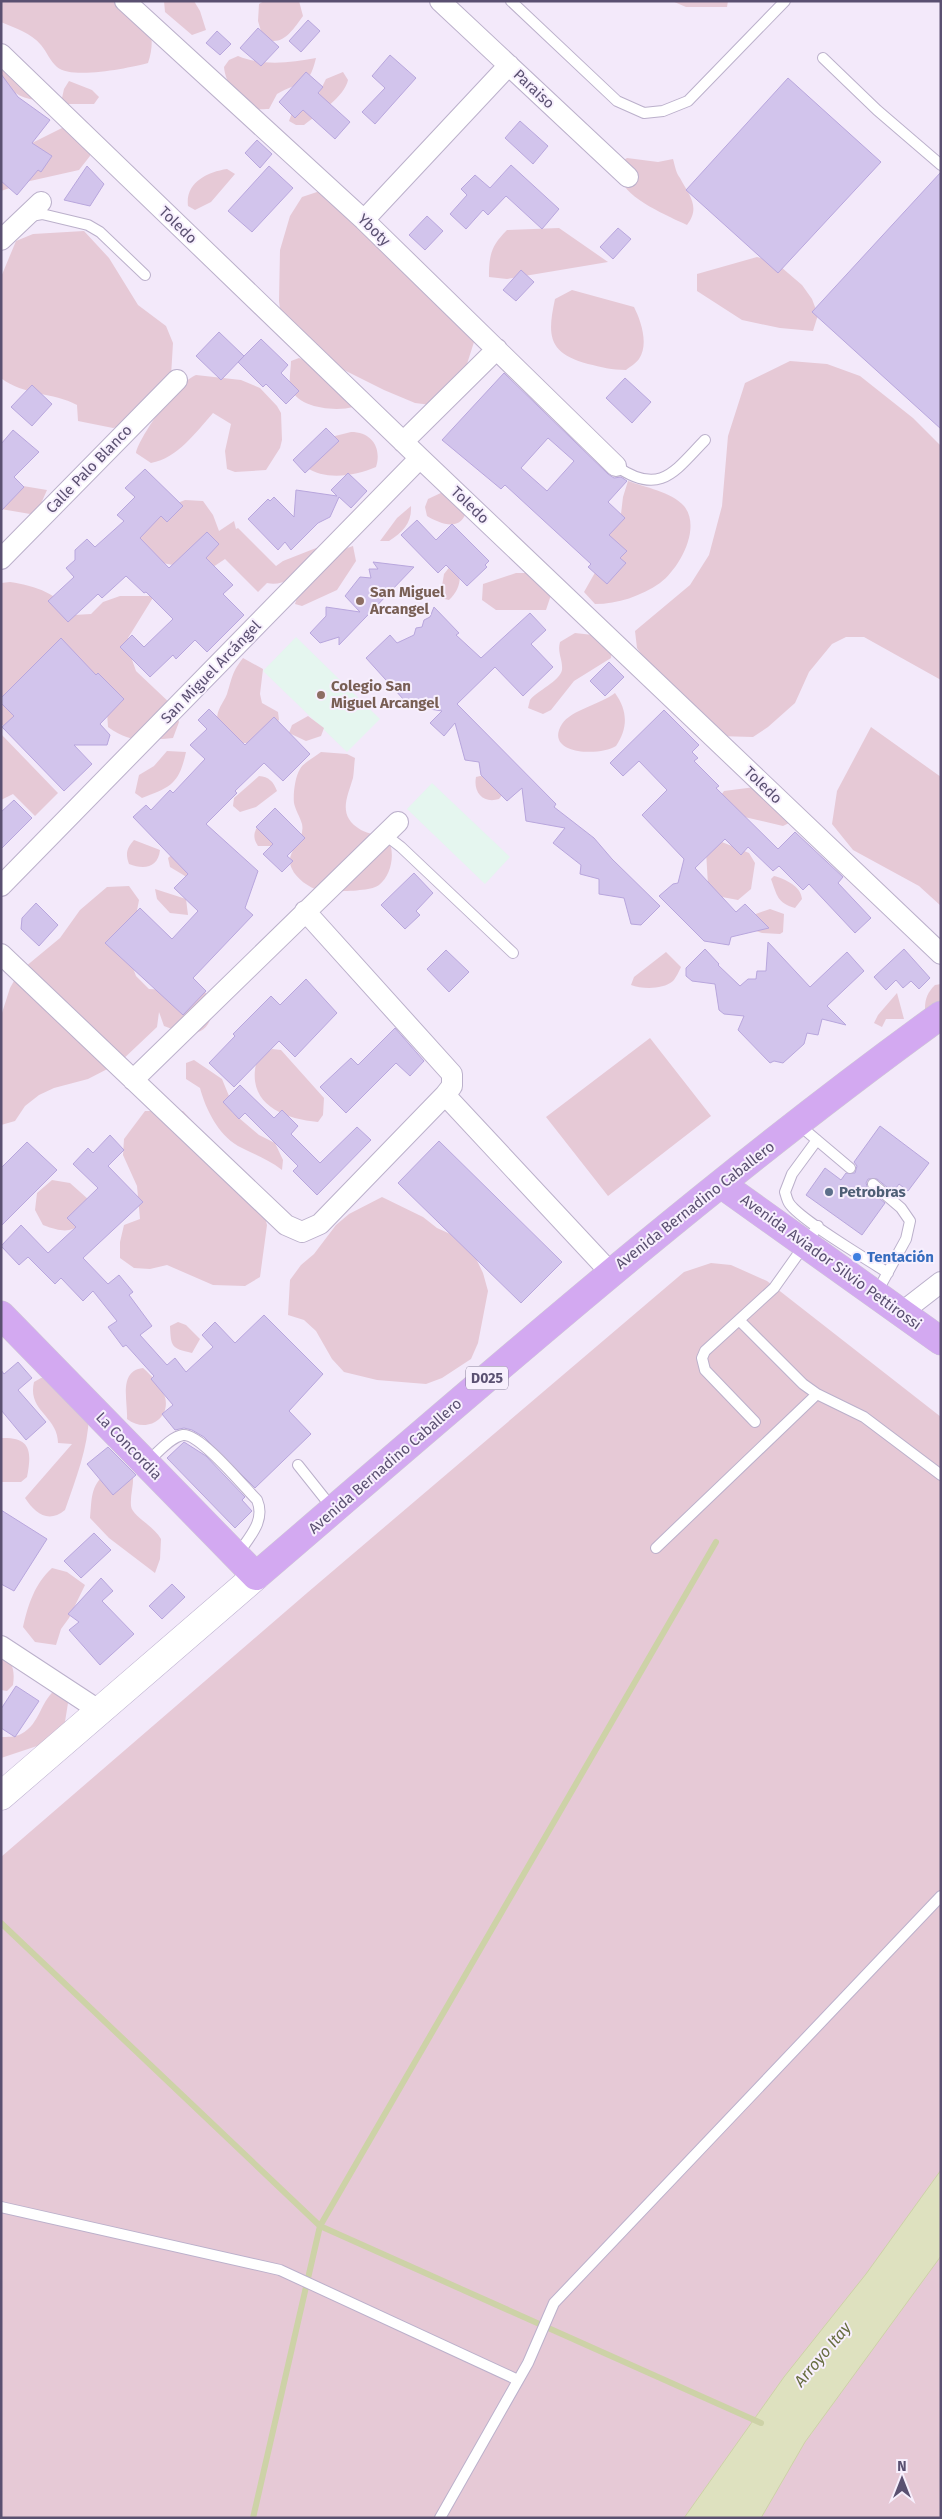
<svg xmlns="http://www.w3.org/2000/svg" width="942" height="2519" font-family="'Fira Sans',sans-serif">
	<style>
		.education { fill: #e5f6ef }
		.green { fill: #e6c9d6 }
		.water { fill: #dee1bf; stroke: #cdd2a7 }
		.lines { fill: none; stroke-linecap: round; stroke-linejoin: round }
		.stream { stroke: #cdd2a7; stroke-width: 6 }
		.building { fill: #d2c4ec; stroke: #b8a6dd; fill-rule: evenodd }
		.lane-casing { stroke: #bbb0cb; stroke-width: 12 }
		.street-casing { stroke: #bbb0cb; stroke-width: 22 }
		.secondary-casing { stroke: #bdb1cf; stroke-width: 29 }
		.primary-casing { stroke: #cecad4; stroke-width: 29 }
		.lane { stroke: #fff; stroke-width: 10 }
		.street { stroke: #fff; stroke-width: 20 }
		.secondary { stroke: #fff; stroke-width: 28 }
		.primary { stroke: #d3a9f1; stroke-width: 28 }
		.education-dot { fill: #8d6e63; stroke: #f7effd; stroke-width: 2 }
		.service-dot { fill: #5c6f8a; stroke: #f7effd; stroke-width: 2 }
		.shop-dot { fill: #3f7fe0; stroke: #f7effd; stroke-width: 2 }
		.labels { text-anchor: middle; stroke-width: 4; stroke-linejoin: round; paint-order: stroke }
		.shield { fill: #f7effd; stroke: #89809b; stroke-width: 1 }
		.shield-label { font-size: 14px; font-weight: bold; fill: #5a5071 }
		.street-label { font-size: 15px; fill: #5a5071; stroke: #f7effd }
		.education-label { font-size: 15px; font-weight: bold; fill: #785e54; stroke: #f7effd; text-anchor: start }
		.service-label { font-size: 15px; font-weight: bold; fill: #4e5e75; stroke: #f7effd; text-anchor: start }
		.shop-label { font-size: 15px; font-weight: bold; fill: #366cbe; stroke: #f7effd; text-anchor: start }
		.water-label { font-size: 16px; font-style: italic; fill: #686e41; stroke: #f7effd }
	</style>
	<rect width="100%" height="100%" fill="#f3e9fa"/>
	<path class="education" d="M296,637L380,719L347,752L263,671Z
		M432,783L510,857L485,884L407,809Z"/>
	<path class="green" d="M1,1H140C150,22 156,40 148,63C129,68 72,80 57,67C50,61 47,52 41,45C31,33 15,28 1,22Z
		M164,1H194L200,11L206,30L192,35L165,12Z
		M264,1H299L303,16C292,31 282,48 263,38L258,21L259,4Z
		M672,1H728L727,7H686Z
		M1,52L42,101C24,99 14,95 1,80Z
		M238,56C262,66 290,63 316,58C308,91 300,80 277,94L269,109C264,109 258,110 253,109C238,105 225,81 224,67L229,60Z
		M343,72L348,80C345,96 317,115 304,125H296L289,121L292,113L316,99L326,79Z
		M69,81L92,90L99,97L94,104H67L62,98L64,89Z
		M64,127L91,140L90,156L79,170L30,181L1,191V131L32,143Z
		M627,158L658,162L673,159C675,166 676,173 680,178C689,195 701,207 687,225C670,217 625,198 621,179C619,174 620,168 619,163Z
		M227,169L235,174L211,202L195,210L188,206C185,183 207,172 227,169Z
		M320,191L468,323L474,342L460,386L431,405L415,403L384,390L320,358L281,318L279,301L280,250L290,216L302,197Z
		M559,228L608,262L507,279L489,277C489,255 491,246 507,230Z
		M84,231L109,258L138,305L166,326L173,343L171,376L145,421L113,428L78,421L77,405C53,392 24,396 1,378V277L16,241L33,234Z
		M757,257L774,261L802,285L812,299L818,315L813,331L780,328L742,320L697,291V274Z
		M572,290L634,307C641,321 649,344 639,359C636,363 630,367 626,370C612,370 601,367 588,364C548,353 547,336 555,299Z
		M299,358L319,367L353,407C335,412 294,408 290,385C289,378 291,368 291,361Z
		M790,361L827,364L860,376L913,418L941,446V680L864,637H846L832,644L809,672L795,703L768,727L753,737L718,736L666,690L637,648L635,631L690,585L709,555L722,506L728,436L745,383Z
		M196,375L241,380L260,388L277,406L281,413L282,440L280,448L266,470L235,472L227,469L225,451L231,424L213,413C196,432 178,458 151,463L136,453C140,435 179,381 196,375Z
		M351,432C372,432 382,448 376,467C355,476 325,481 306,467L311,442Z
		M628,481C644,487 672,492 684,506C702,528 679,569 660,583C641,596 618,604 595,604L584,592L601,562L611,529L621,514L623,497Z
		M23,486L47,490L36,515L1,509L15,490Z
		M445,491L467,508C463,532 442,525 427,516L425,507L428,499Z
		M185,500L203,501L213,515L219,531L234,521L236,529L238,528L276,566L283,561L334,541C317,557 292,589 267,583L258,592L225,559L210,569H192L158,562L133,539L153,513Z
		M411,506C412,523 403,532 389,541H380L397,518Z
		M353,546L356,561L337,590L302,606L295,604C303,576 326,555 353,546Z
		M455,560C463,574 461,589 449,600L440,598L444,574Z
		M516,573H534L552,592L546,610H496L482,600L483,584Z
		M10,582C37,586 58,594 74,615L91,614L103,602L120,596H154L128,638L130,654L136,671L173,706L179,722L173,738C146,740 131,744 108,727L107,712L18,725H1V583Z
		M575,633L602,636L612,649L611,658L574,681L551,710L543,714L528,708L530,700C537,691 560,681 562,670C563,659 557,653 560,642Z
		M243,658L263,669L260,694L262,703L278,712L279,720C269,730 252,751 236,740C229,736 222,726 217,720C217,708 223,704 227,694C232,678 232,672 243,658Z
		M615,693C628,711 628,728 616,746C599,757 543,754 562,724C571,710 601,704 615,693Z
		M308,716L324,728L321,736L306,741L289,733L292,725Z
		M871,727L941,777V906L919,886L853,850L832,824L837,791Z
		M1,734L58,793L35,816L13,794L1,800Z
		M167,751L186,752C179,784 171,787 142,798L135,793L139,775L154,766Z
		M321,752L347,754L355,758C354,765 354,772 353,778C347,798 337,816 361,830C368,834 379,835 387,837C396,851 392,875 379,885C371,892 329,892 319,890C309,888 296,878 292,869C283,851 306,842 302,824C300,817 295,809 294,803C293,794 295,777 300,769C304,762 315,757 321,752Z
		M259,776C269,777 273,781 277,791L256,807L240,812L233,806L234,798Z
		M480,776L494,777L502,795L499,799C483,804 473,792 476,777Z
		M763,786L791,822L783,826L740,816L719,798L724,791Z
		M272,820L275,846H258C252,837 254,831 260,823Z
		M134,840L160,850C158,868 144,870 129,864C125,853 127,848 134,840Z
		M717,840L749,853L755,863L751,889L738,900L722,897L708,885L706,851Z
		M175,852L193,877L185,876L170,867L168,858Z
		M774,876C785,879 801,886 802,899L795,908C777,903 777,895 771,879Z
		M129,886L139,900L136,916L124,944L136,976L149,989L205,992L215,1006C207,1039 192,1037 164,1026L159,1012L157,1027L119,1063L88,1079L54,1088L39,1095L25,1106L15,1121L1,1125V1016L10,988L19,972L60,938L80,910L107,887Z
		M155,889L186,899L188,915L170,913L157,899Z
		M770,909L784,914L783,932L780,934L762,933L753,930V915Z
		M666,952L681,967C679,971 676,978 673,981C662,990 642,989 631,985L634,977Z
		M941,984V1003L934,1010L925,1009C925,998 928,992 935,985Z
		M897,993L904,1019H886L882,1027L874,1023L878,1015Z
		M650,1038L711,1116L608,1196L546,1117Z
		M272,1049L281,1050L324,1098L323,1115L318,1122C282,1119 245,1103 257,1060Z
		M194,1060L222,1079L229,1096L232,1112L259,1135L275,1143L283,1160L282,1170C268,1159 253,1154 238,1146C218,1134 206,1110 200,1088L186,1079V1063Z
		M145,1111H183L258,1192L267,1225L260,1277L245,1286L213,1285L167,1265L150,1269L134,1268L120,1258V1242L124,1225L140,1219L137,1186L123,1155L124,1139Z
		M52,1180L70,1183L98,1208C76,1228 74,1237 43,1225L35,1210L37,1193Z
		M382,1197L423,1217L437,1228L468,1242L483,1273L488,1291L478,1343L471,1359L442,1378L426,1384L377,1380L344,1372L332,1359L316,1331L304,1320L288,1315L290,1280L301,1265L314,1254L336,1225L349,1214Z
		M711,1263L731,1265L767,1281L941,1417V2518H1V1857L307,1593L684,1272Z
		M178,1322L186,1325L200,1339L192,1353C171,1348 171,1347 170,1326Z
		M143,1368C151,1375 161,1386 165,1397C171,1419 146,1434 127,1419C128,1401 118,1371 143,1368Z
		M41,1378H59L89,1415C88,1449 76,1478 65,1510C48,1524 35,1513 25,1498L72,1444L58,1443C58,1416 27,1411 34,1382Z
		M1,1438C31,1437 32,1451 27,1477L21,1482H1Z
		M106,1474L133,1475C134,1485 130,1495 131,1506C132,1516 154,1526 161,1539L160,1559L155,1573L109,1538L90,1518C92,1500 90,1485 106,1474Z
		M52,1568L67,1572L85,1585L69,1618L61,1629L56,1645L35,1642L23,1627C28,1605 35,1583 52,1568Z
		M1,1653C13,1661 15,1671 13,1685L7,1691L1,1690Z
		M58,1688L68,1703L64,1728L43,1744L1,1758V1737C7,1737 16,1737 21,1734C41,1724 40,1699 58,1688Z"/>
	<path class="water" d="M941,2170V2256L805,2442L761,2518H684L784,2377L866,2274Z"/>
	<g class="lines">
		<path class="stream" d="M716,1542L320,2226L761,2423
			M1,1923L320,2226L253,2518"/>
	</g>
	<path class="building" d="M308,20L320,31L301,52L289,41Z
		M258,28L279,47L261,66L240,48Z
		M217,31L231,44L220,55L206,43Z
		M390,55L416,78L375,124L362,112L385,88L372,76Z
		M306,72L323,87L318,93L350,122L335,139L303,110L295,118L279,102Z
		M1,74L18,97L50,120L32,143L52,156L41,172L38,170L17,195L1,181Z
		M788,78L881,162L778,273L686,190Z
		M520,121L548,146L533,164L505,138Z
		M257,140L272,154L260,168L245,153Z
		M511,165L559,209L542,229L506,196L488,215L483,210L466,229L450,214L467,195L461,189L475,175L490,188Z
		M87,166L104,184L90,206L64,200Z
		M269,166L293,188L252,232L228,211Z
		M941,172V429L812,312Z
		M427,216L443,231L425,250L409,235Z
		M618,228L631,239L613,259L600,247Z
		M521,270L534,282L516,301L503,290Z
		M219,332L244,356L221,380L196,356Z
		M261,339L288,365L281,373L299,391L286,404L266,384L263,387L238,362Z
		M504,373L608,474L614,478L621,477L627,481L608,502L625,518L609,535L627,551L620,558L626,563L607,584L588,567L591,564L505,485L501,489L442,440ZM548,438L574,461L547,491L521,468Z
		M625,378L651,402L632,423L606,398Z
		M32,385L52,404L32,426L11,407Z
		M326,428L339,441L305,473L293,460Z
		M13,430L39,452L14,477L24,487L1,511V444Z
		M145,469L183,506L167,522L161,516L140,538L169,568L207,532L219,544L206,558L233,585L223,594L244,615L207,652L195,640L176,659L173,655L150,677L120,647L132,635L144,647L173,619L146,592L144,593L126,576L102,598L98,594L68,622L48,601L74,577L66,568L75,560V550L87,539L95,547L124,521L117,515L135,497L125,488Z
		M348,473L367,491L351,508L339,497L330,517L318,523L291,550L285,542L278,550L248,519L268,499L270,501L274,497L294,517L296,490L337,496L331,490Z
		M417,520L436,540L452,524L489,561L485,565L487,567L467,586L446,565L438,573L401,535Z
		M373,562L414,567L339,645V637L320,643L310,633L326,616V607L360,612L345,596L360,577L371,578L369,569H378Z
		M434,607L459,633L456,635L481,658L530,613L546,630L531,644L553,667L523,696L495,667L457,704L556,804L554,807L594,838L612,859L660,906L641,925L631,924L624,898L599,894V879L580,874L581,865L553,843L565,828L526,821L522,788L507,801L481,775L479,762L465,760L455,723L444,736L430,723L442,711L405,705L404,700L366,658L390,635L397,643L414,635L416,628L422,627L424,620L430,617Z
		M61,638L96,675L98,673L124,699L100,724L110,735L107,745H74L92,764L64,791L2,727L14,716L1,703V698Z
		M609,662L624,677L605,696L590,681Z
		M209,709L245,745L274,717L310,754L283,781L264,763L235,791L237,793L206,824L258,871L245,908L253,915L193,978L206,991L183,1015L105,943L140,908L172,939L198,911L174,888L188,874L133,817L146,805L151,810L170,790L173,793L205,759L190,745L207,729L198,720Z
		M664,710L699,745L692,752L698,758L694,761L719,786L716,788L778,849L795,832L843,877L838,883L871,918L855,933L809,884L803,890L779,866L773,871L748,847L741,855L725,839L695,868L736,912L745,904L769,928L731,937L729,945L704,941L659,896L673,884L678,883L684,859L642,815L667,790L639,761L623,776L610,763Z
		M14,800L32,818L1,849V812Z
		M275,808L305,838L287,856L293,861L282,872L263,854L273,844L256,827Z
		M414,873L433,893L416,911L420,915L405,929L381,905Z
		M36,903L58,925L39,946L21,929L22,918Z
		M768,942L810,987L847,952L864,971L827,1006L846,1025L822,1019L818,1035L807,1033L804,1044L783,1063L774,1061L770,1063L738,1030L744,1016L724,1014L719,1010L715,984L692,981L686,976V968L705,949L719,964L718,965L740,986L748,979H756L757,971H766Z
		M904,949L930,978L919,989L911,981L903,988L896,980L886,990L874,977Z
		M446,950L469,972L449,992L427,969Z
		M306,979L337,1013L295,1057L279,1041L234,1087L209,1063L235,1036L233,1034L271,996L280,1005Z
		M395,1028L424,1061L410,1076L396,1063L346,1113L320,1087L351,1058L358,1065Z
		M240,1085L274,1118L282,1110L298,1126L291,1134L320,1163L357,1127L371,1140L317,1195L293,1171L298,1166L245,1113L239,1119L223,1102Z
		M880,1126L929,1163L908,1191L899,1184L893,1192L877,1179H868L866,1183L868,1189L885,1203L862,1235L806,1195L825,1168L841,1180L846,1173H855L857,1166L854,1162Z
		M110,1135L124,1150L108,1166L143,1202L83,1258L108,1284L119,1275L133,1292L129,1295L152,1326L140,1335L167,1365L175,1358L186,1372L213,1347L202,1335L215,1322L235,1343L264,1315L323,1374L289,1411L311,1434L255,1488L204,1437L192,1430L184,1428L175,1430L162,1414L173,1405L151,1379L154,1376L126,1345L123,1347L108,1327L117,1321L93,1291L83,1301L61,1278L55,1284L28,1257L19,1265L1,1246L21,1225L48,1253L76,1227L67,1218L98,1188L73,1164L88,1148L93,1153Z
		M439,1141L562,1262L521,1303L398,1183Z
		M27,1142L57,1170L1,1226V1168Z
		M18,1362L32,1378L18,1390L46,1422L26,1440L1,1410V1370L4,1374Z
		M184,1442L206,1456L245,1497L242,1500L252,1511L235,1528L167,1458Z
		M108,1447L136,1475L113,1495L87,1464Z
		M1,1510L47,1539L14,1591L1,1584Z
		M94,1533L111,1550L81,1578L64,1561Z
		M101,1578L113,1591L102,1601L134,1634L100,1665L69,1630L79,1622L68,1614Z
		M172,1584L185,1597L162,1619L149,1606Z
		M16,1686L39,1701L15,1737L1,1728V1709Z"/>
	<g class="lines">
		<g class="lane-casing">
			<path id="lane" d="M511,1L617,101L644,113L663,111L688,101L785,1
				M823,58L877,110L941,165
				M31,216L42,214L88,225L100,232L145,275
				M616,466C660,497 675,471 705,440
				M384,834L401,847L513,953
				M799,1125L850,1168
				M817,1140L792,1174L785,1192C786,1195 787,1200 789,1203C800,1220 867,1259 888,1273
				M873,1184L901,1208L910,1221L906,1239L876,1294
				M739,1320L803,1384L817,1394L864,1417L941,1475
				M755,1422L705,1370L702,1358L705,1351L774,1288L818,1226
				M147,1462C157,1454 170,1437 183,1435C200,1433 244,1487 257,1500C266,1521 249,1537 238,1554
				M298,1465L333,1509
				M656,1548L817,1394
				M1,2207L280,2270L518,2380
				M440,2518L528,2363L554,2303L941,1896"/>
		</g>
		<g class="street-casing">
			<path id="street" d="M125,1L364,220L616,466
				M440,1L628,177
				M1,54L420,458L941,954
				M364,220L509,65
				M1,240L41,202
				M403,442L497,349
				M1,559L177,380
				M1,886L420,458
				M1,954L286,1225L302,1232L320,1224L445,1095L452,1086V1074L305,911
				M133,1080L398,822
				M445,1095L610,1272
				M901,1313L941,1282
				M1,1646L100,1711"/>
		</g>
		<g class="secondary-casing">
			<path id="secondary" d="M1,1796L256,1576"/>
		</g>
		<g class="primary-casing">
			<path id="primary" d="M721,1184L941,1341
				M1,1315L256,1576C480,1384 702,1188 941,1015"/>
		</g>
		<use href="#lane" class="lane"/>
		<use href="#street" class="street"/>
		<use href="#secondary" class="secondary"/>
		<use href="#primary" class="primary"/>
	</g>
	<g class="education-dot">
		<circle cx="360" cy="601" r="5"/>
		<circle cx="321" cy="695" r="5"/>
	</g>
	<circle class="service-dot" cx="829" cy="1192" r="5"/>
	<circle class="shop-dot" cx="857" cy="1257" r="5"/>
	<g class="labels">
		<rect class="shield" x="466" y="1366.5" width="42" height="23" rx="4"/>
		<g class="shield-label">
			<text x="487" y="1383">D025</text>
		</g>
		<g class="street-label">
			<text transform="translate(534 89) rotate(43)" y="5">Paraiso</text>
			<text transform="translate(178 225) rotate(44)" y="5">Toledo</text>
			<text transform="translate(374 230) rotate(44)" y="5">Yboty</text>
			<text transform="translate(89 469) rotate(-46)" y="5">Calle Palo Blanco</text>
			<text transform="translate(470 505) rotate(44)" y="5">Toledo</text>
			<text transform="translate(211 672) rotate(-46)" y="5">San Miguel Arcángel</text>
			<text transform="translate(763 785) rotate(44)" y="5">Toledo</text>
			<text transform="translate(695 1205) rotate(-38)" y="5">Avenida Bernadino Caballero</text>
			<text transform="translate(831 1262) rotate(36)" y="5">Avenida Aviador Silvio Pettirossi</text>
			<text transform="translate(129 1446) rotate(46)" y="5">La Concordia</text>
			<text transform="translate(385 1466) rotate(-41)" y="5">Avenida Bernadino Caballero</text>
		</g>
		<g class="education-label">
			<text x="370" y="597">San Miguel<tspan x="370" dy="17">Arcangel</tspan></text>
			<text x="331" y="691">Colegio San<tspan x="331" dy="17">Miguel Arcangel</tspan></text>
		</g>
		<g class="service-label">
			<text x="839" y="1197">Petrobras</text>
		</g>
		<g class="shop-label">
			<text x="867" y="1262">Tentación</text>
		</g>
		<g class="water-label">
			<text transform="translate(822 2354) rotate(-50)" y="6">Arroyo Itay</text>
		</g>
	</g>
	<rect width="942" height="2519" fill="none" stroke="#5a5071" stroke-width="5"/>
	<g transform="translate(902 2479)" stroke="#f7effd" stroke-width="4" paint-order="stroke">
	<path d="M0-4L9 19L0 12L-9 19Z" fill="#5a5071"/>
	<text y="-8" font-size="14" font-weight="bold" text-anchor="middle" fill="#5a5071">N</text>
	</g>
</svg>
